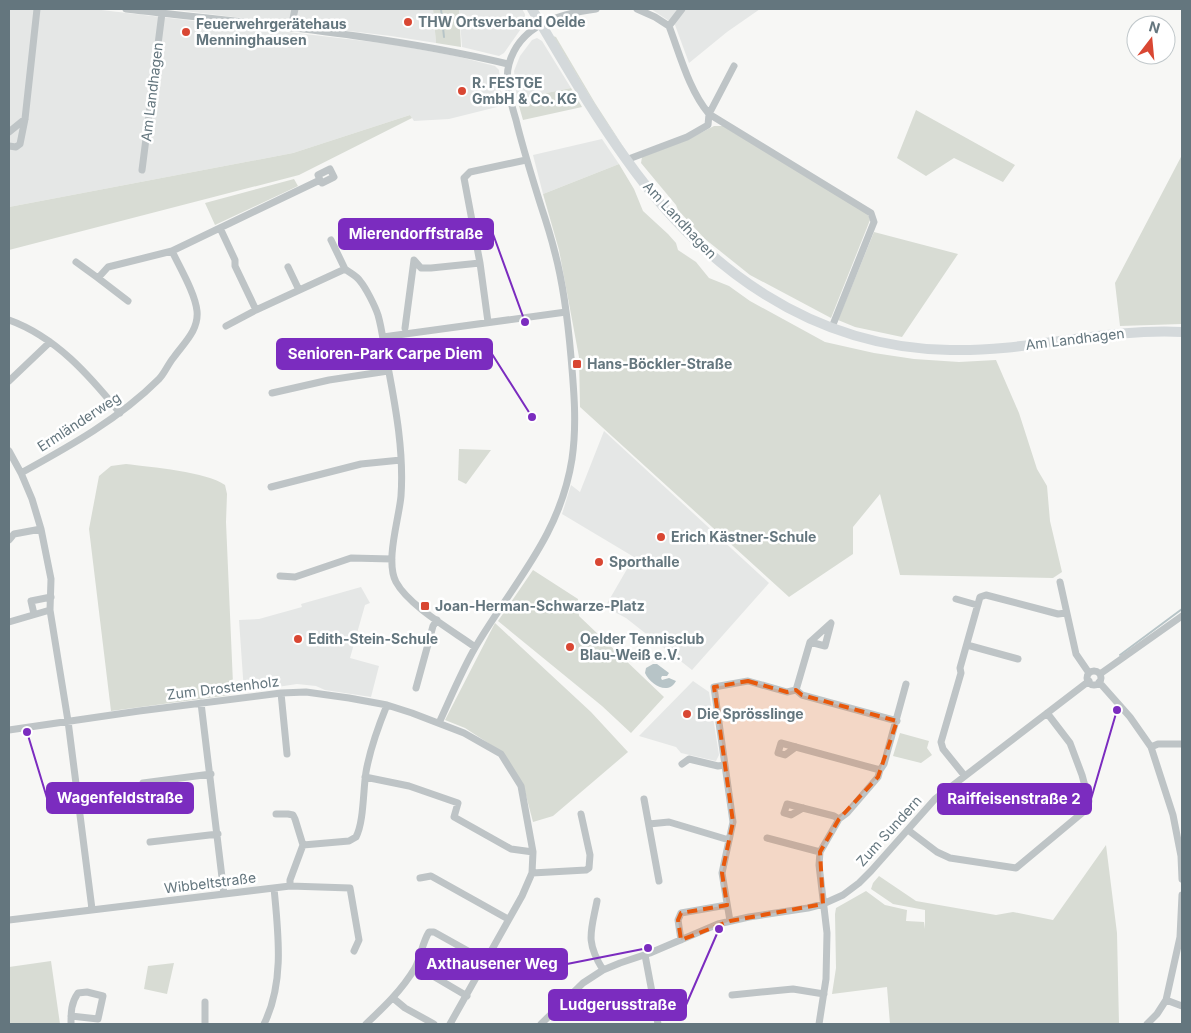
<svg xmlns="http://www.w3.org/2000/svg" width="1191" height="1033" font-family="Inter,sans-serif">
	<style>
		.built { fill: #e5e7e6 }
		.green { fill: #d8dcd4 }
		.water { fill: #b7c4c7 }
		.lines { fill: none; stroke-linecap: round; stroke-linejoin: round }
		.stream { stroke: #b7c4c7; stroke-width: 2 }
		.street { stroke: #bec4c6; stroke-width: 7 }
		.secondary { stroke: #d4d9db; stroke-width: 10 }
		.marked { fill: #e8590c; fill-opacity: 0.2; stroke: #e8590c; stroke-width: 4; stroke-dasharray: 10 6; stroke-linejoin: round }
		.poi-dot { fill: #d94733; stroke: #fff; stroke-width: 2 }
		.labels { text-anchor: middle; stroke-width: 5; stroke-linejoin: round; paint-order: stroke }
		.poi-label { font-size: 14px; font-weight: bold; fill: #64767e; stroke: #fff; text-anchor: start }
		.street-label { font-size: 14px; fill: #64767e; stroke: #fff }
		.leader { fill: none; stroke: #7b2cbf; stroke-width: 2 }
		.callout-dot { fill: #7b2cbf; stroke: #fff; stroke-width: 2 }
		.callout { fill: #7b2cbf; stroke: #7b2cbf; stroke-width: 2 }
		.callout-label { font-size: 15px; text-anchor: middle; font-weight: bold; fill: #fff }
	</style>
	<rect width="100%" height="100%" fill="#f7f7f5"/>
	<path class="built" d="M9,9H93L390,44L456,56L495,66L499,70L501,91L505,105L449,119L414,121L410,115L293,153L9,207Z
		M168,9H433L436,43L391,36Z
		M459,9H522L525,14V23L504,53L499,56L462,47Z
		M651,9H760L727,32L689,63L675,25Z
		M537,38L542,41L571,88L517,99L514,71L520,56L532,40Z
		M602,139L619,164L543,194L533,155Z
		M604,431L769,583L692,670L626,618L605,607L634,557L562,514L571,485L580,492Z
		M361,587L370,603L365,605L350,658L379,666L371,697L325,690L316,686L297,684L244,692L239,620L259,619L302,607L301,604Z
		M693,681L709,692L719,755L716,761L681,753L676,747L639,736Z"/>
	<path class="green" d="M433,9H459L461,47L436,43Z
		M553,36L556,37L595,103L628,154L601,115Z
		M571,88L582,107L523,120L517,99Z
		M916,110L1015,165L1003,182L954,158L926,176L897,158Z
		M410,115L412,118L299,175L9,250V207L293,153Z
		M714,126H723L868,214L870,220L831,318L750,275L705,239L678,210L676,205L641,163L642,157L687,140Z
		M1182,155V324L1120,326L1115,283Z
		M619,164L634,189L643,211L668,234L676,243L678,250L696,262L709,278L729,286L750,301L825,342L874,353L914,359L959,362L996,360L1019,413L1037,469L1047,486L1050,521L1062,572L1053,578L900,575L880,494L853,527V554L789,597L580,407L579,357L559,250L543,194Z
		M294,179L298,186L215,225L205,203Z
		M874,232L958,254L902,337L855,327L838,320Z
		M459,449L491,450L466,484L458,480Z
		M126,464C150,467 208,472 225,485L227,494L226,522L233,684L230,695L111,711L89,529L99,476L111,466Z
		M533,570L578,599L579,616L664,697L631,733L602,706L498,621Z
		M495,623L591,712L628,752L553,816L533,822L523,784L502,752L465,728L445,720Z
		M900,733L929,741L927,748L932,755L921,763L893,756Z
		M1106,845L1117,933L1119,1024H890L887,987L832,994L836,968L835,914L836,908L866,891L885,905L907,910L906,921L924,922L925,929V910L893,904L871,889L873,883L879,876L916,901L996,915L1013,912L1053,920Z
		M51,961L60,1024H10L9,967Z
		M174,963L167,994L144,989L148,966Z"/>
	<path class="water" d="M653,664H657L669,673L667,676H662L661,678L662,680L669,678L676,681C668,696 650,684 645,673L646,668Z"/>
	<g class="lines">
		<path class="stream" d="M441,9L444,37
			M1120,655L1182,609"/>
		<path class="street" d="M126,9C254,24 383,34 508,64
			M637,9L655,17L669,26L682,9
			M669,26C680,55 689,90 709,114L871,213L874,222L832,327
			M291,28L295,9
			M9,132L25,119
			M9,146L16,147L20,144L25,119L37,9
			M626,160L687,137L708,125L709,114L734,66
			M142,170L162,13
			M220,228L235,260V266L256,310
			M331,240L345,269
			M76,262L98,278L108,267L172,251L320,180L322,183L334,177L330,169L318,175L320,180
			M288,267L299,290
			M98,278L128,301
			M9,320C56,337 89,375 120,413
			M488,322L480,263L464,178L470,172L526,160
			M226,326L256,310L345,269C350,273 357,276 360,281C366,288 375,306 378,315C383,332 384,350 388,367C396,409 404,453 401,496C399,519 385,561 396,582C409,606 453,631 475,647
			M405,328L414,260L421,268H431L480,263
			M383,337L566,312
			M9,381L50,342
			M272,393L329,380L388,371
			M9,451L21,473L32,499L41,529L51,579L50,610L68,721L92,909
			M21,473C70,446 119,419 159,379C165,373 168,364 174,357C184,343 199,330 197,311C195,293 180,268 172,251
			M271,487L361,464L401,460
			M9,540L14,534L41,529
			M280,576L295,577L351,558L392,559
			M1060,582L1076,654L1089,673
			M956,599L977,605
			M34,614L31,601L51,597
			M9,622L50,610
			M967,645L1018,659
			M1087 678a7 7 0 1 1 14 0a7 7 0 1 1-14 0Z
			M1100,674L1182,616
			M1099,682L1130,717L1151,747L1173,815L1181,856L1182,879
			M416,688L433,626L437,620
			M796,690L810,642L831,623L825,646L810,642
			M796,690L802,695L897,721
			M281,693L287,754
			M201,703L224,894
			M439,723C451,697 462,670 476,646C514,582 560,536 572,459C577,425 574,391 571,357C568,322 564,287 555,253C551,237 546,221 541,206C532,177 523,149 516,120C511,103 504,82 509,64C520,24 560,14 596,9
			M9,730L139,711L281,693L306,692L349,698L387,705L412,713L464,733L501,754L521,786L533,852L532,873L522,896L450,1024
			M796,747L785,755L778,753L781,743L880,770
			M1151,747L1158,744H1182
			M682,764L689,759L718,766L725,765
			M964,775L943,749L941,742L961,673L960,668L980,597L986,595L1058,614L1066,613
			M365,777L409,786L458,803L454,817L511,849L533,852
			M143,783L211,774
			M644,799L659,881
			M803,808L791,815L784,813L787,804L834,816L839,819
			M276,814H288L293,815L295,819L303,845L290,880V886
			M649,824L669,822L729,840
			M908,830L937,852L950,858L1016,868L1082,813L1087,808L1089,801L1082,775L1070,743L1047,713
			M767,838L820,852
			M150,842L218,834
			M303,845L349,841L356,837C364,822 363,790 366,772C370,749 378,727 387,705
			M532,873L586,870L589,868L590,855L581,814
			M420,878L431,876L508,919
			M597,901C591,932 585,941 603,970
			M9,920L290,886L350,888L359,940L354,951
			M730,921L722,873L733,822L714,687L748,681L787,692L796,690
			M681,940L678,920L681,913L727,905
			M645,955L658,1024
			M416,966L467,996
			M732,995L793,989L824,994
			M393,998L405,1008L434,1024
			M1166,1000L1182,1006
			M71,1016L98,1019L103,996L87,992L78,993C71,1003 71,1012 71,1024
			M205,1024V1002
			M264,1024C285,982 278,932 274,888
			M366,1024C384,1007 402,990 415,968C421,957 422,943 429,932H434L486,961
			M541,1024L583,983L603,970L620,963L650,953L718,924L749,917L808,908L823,904L843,895L859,883L871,871L935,799L1089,681
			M819,1024L826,979L827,933L819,865L820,852L839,819L847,813L878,777L880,770L884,764L906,684
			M1147,1024L1157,1014L1166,1000L1180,937L1182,895"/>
		<path class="secondary" d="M532,9C562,59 591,111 626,159C703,268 812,348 950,350C1028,352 1104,328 1182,332"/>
	</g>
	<path class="marked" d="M748,681L787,692L796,690L802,695L897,721L878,777L839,819L820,852L823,904L730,921L681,940L678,920L681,913L727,905L722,873L733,822L714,687Z"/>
	<g class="poi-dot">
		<circle cx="408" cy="22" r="5"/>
		<circle cx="186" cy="32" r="5"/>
		<circle cx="462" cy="91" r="5"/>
		<rect x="572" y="359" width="10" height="10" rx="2.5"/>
		<circle cx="661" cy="537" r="5"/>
		<circle cx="599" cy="562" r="5"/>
		<rect x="420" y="601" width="10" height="10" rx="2.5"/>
		<circle cx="298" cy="639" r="5"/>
		<circle cx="570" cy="647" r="5"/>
		<circle cx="687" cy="714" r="5"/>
	</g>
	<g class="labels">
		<g class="poi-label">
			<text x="418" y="27">THW Ortsverband Oelde</text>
			<text x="196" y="29">Feuerwehrgerätehaus<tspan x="196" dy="16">Menninghausen</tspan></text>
			<text x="472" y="88">R. FESTGE<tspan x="472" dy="16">GmbH &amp; Co. KG</tspan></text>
			<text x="587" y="369">Hans-Böckler-Straße</text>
			<text x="671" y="542">Erich Kästner-Schule</text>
			<text x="609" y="567">Sporthalle</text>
			<text x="435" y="611">Joan-Herman-Schwarze-Platz</text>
			<text x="308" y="644">Edith-Stein-Schule</text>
			<text x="580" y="644">Oelder Tennisclub<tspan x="580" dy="16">Blau-Weiß e.V.</tspan></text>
			<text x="697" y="719">Die Sprösslinge</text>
		</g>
		<g class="street-label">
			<text transform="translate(152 92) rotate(-83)" y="5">Am Landhagen</text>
			<text transform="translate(680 220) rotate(47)" y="5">Am Landhagen</text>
			<text transform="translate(1075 339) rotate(-7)" y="5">Am Landhagen</text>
			<text transform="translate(79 422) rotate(-33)" y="5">Ermländerweg</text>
			<text transform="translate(223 688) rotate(-7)" y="5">Zum Drostenholz</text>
			<text transform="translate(889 831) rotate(-48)" y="5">Zum Sundern</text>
			<text transform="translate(210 883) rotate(-7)" y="5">Wibbeltstraße</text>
		</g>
	</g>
	<path class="leader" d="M525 322L493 234M532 417L492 354M27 732L47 798M1117 710L1091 799M648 948L567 964M719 929L686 1005"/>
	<g class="callout-dot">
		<circle cx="525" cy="322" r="5"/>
		<circle cx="532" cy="417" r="5"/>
		<circle cx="27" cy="732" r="5"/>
		<circle cx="1117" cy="710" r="5"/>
		<circle cx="648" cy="948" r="5"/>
		<circle cx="719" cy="929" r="5"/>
	</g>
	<g class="callout">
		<rect x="339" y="219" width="154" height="30" rx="5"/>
		<rect x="277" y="339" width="215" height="30" rx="5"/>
		<rect x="47" y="783" width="146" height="30" rx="5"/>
		<rect x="938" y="784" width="153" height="30" rx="5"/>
		<rect x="416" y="949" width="151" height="30" rx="5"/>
		<rect x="549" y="990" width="137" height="30" rx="5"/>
	</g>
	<g class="callout-label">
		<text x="416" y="239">Mierendorffstraße</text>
		<text x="385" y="359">Senioren-Park Carpe Diem</text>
		<text x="120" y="803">Wagenfeldstraße</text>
		<text x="1014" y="804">Raiffeisenstraße 2</text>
		<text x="492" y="969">Axthausener Weg</text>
		<text x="618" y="1010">Ludgerusstraße</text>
	</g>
	<rect width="1191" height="1033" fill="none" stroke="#64767e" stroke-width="20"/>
	<g transform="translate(1151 40) rotate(16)"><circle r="24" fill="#ffffff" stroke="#c1c8cb"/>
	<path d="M0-4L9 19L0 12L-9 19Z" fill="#d94733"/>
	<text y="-8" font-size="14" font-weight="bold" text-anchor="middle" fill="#64767e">N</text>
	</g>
</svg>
